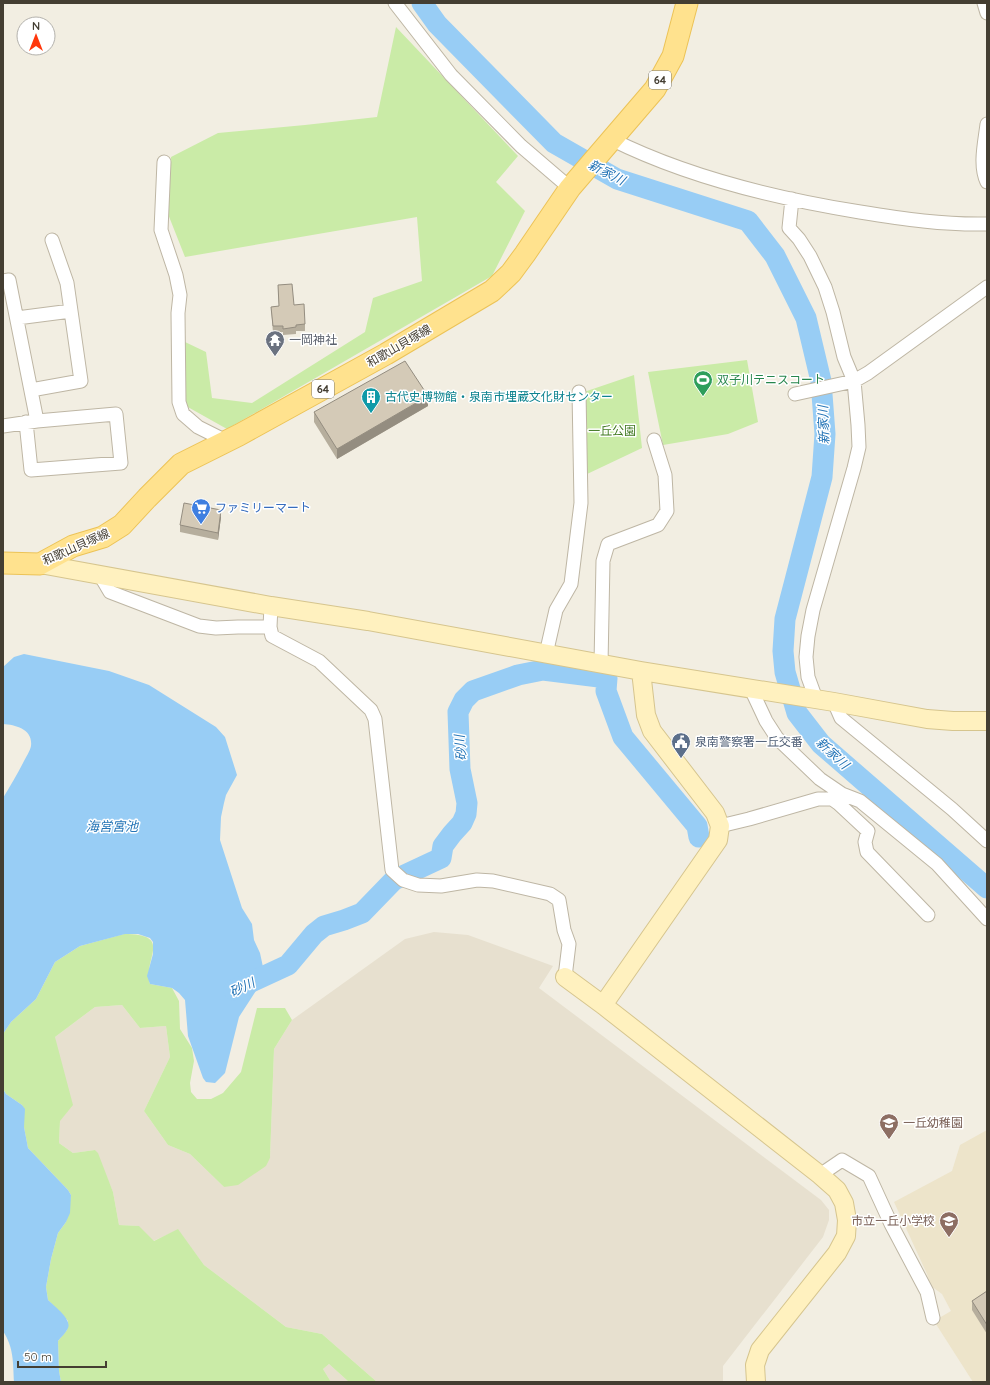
<svg xmlns="http://www.w3.org/2000/svg" width="990" height="1385" font-family="Quicksand,'Noto Sans JP',sans-serif">
	<style>
		.residential { fill: #e7e0cf }
		.education { fill: #ede4ca }
		.green { fill: #caeba7 }
		.water { fill: #98cdf5 }
		.lines { fill: none; stroke-linecap: round; stroke-linejoin: round }
		.river { stroke: #98cdf5; stroke-width: 21 }
		.street-casing { stroke: #beb6a4; stroke-width: 15 }
		.secondary-casing { stroke: #d6c58e; stroke-width: 20 }
		.primary-casing { stroke: #ecc357; stroke-width: 23 }
		.street { stroke: #fff; stroke-width: 13 }
		.secondary { stroke: #fff1bf; stroke-width: 18 }
		.primary { stroke: #ffe28e; stroke-width: 21 }
		.wall { fill: #b6ae9d }
		.shaded-wall { fill: #948d80 }
		.building { fill: #d4cab7; stroke: #948d80 }
		.labels { text-anchor: middle; stroke-width: 3; stroke-linejoin: round; paint-order: stroke }
		.shield { fill: #fff; stroke: #7c7870; stroke-width: 1 }
		.shield-label { font-size: 11px; font-weight: bold; fill: #443e32 }
		.worship-label { font-size: 12px; fill: #5b616d; stroke: #fff; text-anchor: start }
		.street-label { font-size: 12px; fill: #443e32; stroke: #fff }
		.leisure-label { font-size: 12px; fill: #27864d; stroke: #fff; text-anchor: start }
		.culture-label { font-size: 12px; fill: #0d838f; stroke: #fff; text-anchor: start }
		.park-label { font-size: 12px; fill: #417922; stroke: #fff }
		.shop-label { font-size: 12px; fill: #366cbe; stroke: #fff; text-anchor: start }
		.service-label { font-size: 12px; fill: #4e5e75; stroke: #fff; text-anchor: start }
		.education-label { font-size: 12px; fill: #785e54; stroke: #fff; text-anchor: start }
		.water-label { font-size: 13px; font-style: italic; fill: #2575b7; stroke: #fff }
	</style>
	<rect width="100%" height="100%" fill="#f2eee2"/>
	<path class="residential" d="M434,932L468,935L553,966L539,988L821,1200L829,1210V1220L823,1237L723,1366V1382H377L322,1334L286,1327L204,1265L178,1230L153,1241L138,1226L119,1225L113,1192L95,1150L73,1153L59,1143L60,1121L55,1037L95,1007L122,1005L140,1028L166,1026L170,1057L144,1111L168,1145L190,1154L224,1187L270,1158L274,1049L292,1020L405,939Z
		M329,1364L349,1382H331L323,1369Z"/>
	<path class="education" d="M987,1130V1382H973L934,1321L951,1311L942,1294L931,1286L927,1274L894,1202L952,1171L960,1145Z"/>
	<path class="green" d="M396,27L518,156L496,182L525,211L492,276L227,429L186,406L185,342L206,352L212,398L252,403L365,332L373,298L422,281L417,217L185,257L168,214L171,157L218,133L305,125L377,117Z
		M747,360L758,422L728,434L663,445L648,372Z
		M634,375L642,448L585,475L584,392Z
		M124,934C175,934 142,959 150,984L172,988L179,1001L180,1029L192,1048L194,1061L190,1083L191,1092L197,1099H211L223,1093L241,1072L257,1008H285L292,1020L274,1049L270,1158L266,1166L238,1185L224,1187L190,1154L168,1145L144,1111L170,1057L166,1026L140,1028L122,1005L95,1007L55,1037L73,1105L60,1121L59,1143L73,1153L95,1150L98,1153L113,1192L119,1225L139,1226L154,1241L178,1229L204,1265L286,1327L322,1334L377,1382H349L329,1364L323,1369L331,1382H61L59,1371L58,1341L67,1330L68,1321L61,1313L48,1300L46,1287L51,1259L58,1233L66,1222L71,1195L68,1190L28,1148L24,1127V1109L22,1105L6,1094L3,1089V1034L11,1022L36,999L55,962L80,946Z"/>
	<path class="water" d="M24,654L109,671L149,685L216,727L225,737L237,775L226,795L224,803L221,817L220,840L242,908L252,924L254,940L260,953L263,967L259,986L239,1017L225,1073L215,1083L206,1082L203,1078L188,1036L185,1000L179,993L172,988L150,984L147,976L153,954V942L150,938L138,934H125L80,946L55,962L36,999L11,1022L3,1034V798C10,786 17,775 23,763C26,757 30,751 31,746C33,729 16,725 3,724V667L14,657Z
		M3,1089L6,1094L22,1105L25,1109L24,1127L28,1148L68,1190L71,1195L70,1213L66,1222L58,1233L51,1259L46,1287L48,1300C54,1306 72,1319 68,1328C66,1333 61,1337 58,1341L59,1371L61,1382H14C13,1363 14,1348 3,1331Z"/>
	<g class="lines">
		<path class="river" d="M422,3L437,24L554,143L617,179L748,221L775,256L806,318L821,381L825,434L822,477L785,619L783,651L785,672L797,713L821,744L987,888
			M234,990L288,965L314,934L324,926L344,920L362,913L394,880L441,858L443,846L452,834L462,823L466,814L467,803L460,769L458,712L464,700L473,691L518,675L543,670L607,678L606,691L623,737L697,826L699,837"/>
		<g class="street-casing">
			<path id="street" d="M395,3L451,75L521,146L570,188
				M984,3L987,13
				M987,124C985,142 979,165 987,182
				M611,139C685,176 779,199 860,212C903,219 944,225 987,224
				M164,162L161,230L176,275L180,295L178,313L179,402L183,414L198,427L226,441
				M792,199L789,228L799,239L810,256L825,287L833,312L844,357L854,381L858,425L859,447L854,468L813,610L808,636L806,657L808,677L816,699
				M3,281L9,280L37,421
				M17,318L71,311
				M31,390L81,381L67,283L52,240
				M795,394L854,381L868,373L987,287
				M3,426L37,421L116,414L121,463L31,470L26,422
				M100,575L110,592L199,626L216,628L238,627H270
				M271,606L270,627L272,636L319,661L371,710L375,719L392,870L403,880L418,885L441,886L477,880L493,881L550,894L559,900L564,930L569,944L565,977
				M546,654L556,610L571,584L581,503L579,392
				M601,664L603,561L608,544L658,525L667,511L665,475L654,440
				M751,689L766,721L777,738L820,779L842,794L860,801L937,864L987,919
				M834,702L841,718L952,809L987,841
				M720,826L749,819L818,799H832L839,804L868,831L865,842L867,852L928,915
				M820,1175L842,1160L869,1176L891,1224L927,1292L933,1318"/>
		</g>
		<g class="secondary-casing">
			<path id="secondary" d="M40,564L271,606L368,621L641,671L834,702L927,719L953,721H987
				M565,977L603,1005L820,1175L837,1190L844,1203L847,1220L846,1236L837,1253L760,1350L755,1365L756,1382
				M603,1005L718,840L720,826L715,813L652,731L646,715L641,671"/>
		</g>
		<g class="primary-casing">
			<path id="primary" d="M3,563L40,564L73,546L103,537L122,525L147,498L181,464L239,435L386,354L492,291L511,273L525,254L570,188L655,89L673,56L687,3"/>
		</g>
		<use href="#street" class="street"/>
		<use href="#secondary" class="secondary"/>
		<use href="#primary" class="primary"/>
	</g>
	<path class="wall" d="M278,285L294,305L305,324V331H296V334L283,335V332L273,333L271,307L279,306Z
		M428,406L337,459L314,422V412Z
		M221,517L218,540L180,532V525Z
		M987,1291V1334L972,1310V1301Z"/>
	<path class="shaded-wall" d="M428,396V406L337,459V449Z
		M221,510V517L218,540V533Z"/>
	<path class="building" d="M292,284L294,305L304,304L305,324L296,325V327L283,329V326H273L271,307L279,306L278,285Z
		M405,361L428,396L337,449L314,412Z
		M184,503L221,510L218,533L180,525Z
		M987,1291V1325L972,1301Z"/>
	<defs>
		<g id="temple-pin" transform="scale(1)"><path d="M0 17L-7.5 6A9.5 9.5 0 1 1 7.5 6Z" fill="#6b7280" stroke="#fff"/><path d="M0-6L5-2H3V0L6.5 2.5H4V6H1.5V3h-3V6H-4V2.5H-6.5L-3 0V-2H-5Z" fill="#fff"/></g>
		<g id="stadium-pin" transform="scale(1)"><path d="M0 17L-7.5 6A9.5 9.5 0 1 1 7.5 6Z" fill="#2e9e5b" stroke="#fff"/><path d="M0-5a6.5 5 0 1 0 0 10a6.5 5 0 1 0 0-10ZM-3.5-1.8h7v3.6h-7Z" fill="#fff"/></g>
		<g id="building-pin" transform="scale(1)"><path d="M0 17L-7.5 6A9.5 9.5 0 1 1 7.5 6Z" fill="#0f9aa8" stroke="#fff"/><path d="M-4-6H4V6H1V3H-1V6H-4ZM-2.5-4.3h1.7v1.8h-1.7ZM.8-4.3h1.7v1.8H.8ZM-2.5-1h1.7V.8h-1.7ZM.8-1h1.7V.8H.8Z" fill="#fff"/></g>
		<g id="supermarket-pin" transform="scale(1)"><path d="M0 17L-7.5 6A9.5 9.5 0 1 1 7.5 6Z" fill="#3f7fe0" stroke="#fff"/><path d="M-6-5.5h2.5l.6 2H6L4.5 2H-2.5L-4.4-4H-6ZM-1.5 3.2a1.3 1.3 0 1 0 .1 0ZM3 3.2a1.3 1.3 0 1 0 .1 0Z" fill="#fff"/></g>
		<g id="civic-pin" transform="scale(1)"><path d="M0 17L-7.5 6A9.5 9.5 0 1 1 7.5 6Z" fill="#5c6f8a" stroke="#fff"/><path d="M-.6-6.5H3V-4.5H.6V-3L4-1V1h2V6H-6V1h2V-1L-.6-3ZM-1.2 2.5V6h2.4V2.5Z" fill="#fff"/></g>
		<g id="school-pin" transform="scale(1)"><path d="M0 17L-7.5 6A9.5 9.5 0 1 1 7.5 6Z" fill="#8d6e63" stroke="#fff"/><path d="M0-5L7-2L0 1L-7-2ZM-4 1L0 2.5L4 1V4Q0 6-4 4Z" fill="#fff"/></g>
	</defs>
	<g fill-rule="evenodd">
		<use href="#temple-pin" x="275" y="340"/>
		<use href="#stadium-pin" x="703" y="380"/>
		<use href="#building-pin" x="371" y="397"/>
		<use href="#supermarket-pin" x="201" y="508"/>
		<use href="#civic-pin" x="681" y="742"/>
		<use href="#school-pin" x="889" y="1123"/>
		<use href="#school-pin" x="949" y="1221"/>
	</g>
	<g class="labels">
		<g class="shield">
			<rect x="649" y="71" width="22" height="18" rx="3"/>
			<rect x="312" y="380" width="22" height="18" rx="3"/>
		</g>
		<g class="shield-label">
			<text x="660" y="84">64</text>
			<text x="323" y="393">64</text>
		</g>
		<g class="worship-label">
			<text x="289" y="344">一岡神社</text>
		</g>
		<g class="street-label">
			<text transform="translate(399 346) rotate(-30)" y="4">和歌山貝塚線</text>
			<text transform="translate(76 547) rotate(-24)" y="4">和歌山貝塚線</text>
		</g>
		<g class="leisure-label">
			<text x="717" y="384">双子川テニスコート</text>
		</g>
		<g class="culture-label">
			<text x="385" y="401">古代史博物館・泉南市埋蔵文化財センター</text>
		</g>
		<g class="park-label">
			<text x="612" y="435">一丘公園</text>
		</g>
		<g class="shop-label">
			<text x="215" y="512">ファミリーマート</text>
		</g>
		<g class="service-label">
			<text x="695" y="746">泉南警察署一丘交番</text>
		</g>
		<g class="education-label">
			<text x="903" y="1127">一丘幼稚園</text>
			<text x="935" y="1225" text-anchor="end">市立一丘小学校</text>
		</g>
		<g class="water-label">
			<text transform="translate(607 172) rotate(27)" y="5">新家川</text>
			<text transform="translate(823 425) rotate(-92)" y="5">新家川</text>
			<text transform="translate(460 748) rotate(-95)" y="5">砂川</text>
			<text transform="translate(833 753) rotate(43)" y="5">新家川</text>
			<text x="112" y="831">海営宮池</text>
			<text transform="translate(242 987) rotate(-25)" y="5">砂川</text>
		</g>
	</g>
	<rect width="990" height="1385" fill="none" stroke="#443e32" stroke-width="8"/>
	<g transform="translate(36 36)"><circle r="19" fill="#ffffff" stroke="#b4b2ad"/>
	<path d="M0-3L7 15L0 10L-7 15Z" fill="#ff370c"/>
	<text y="-6" font-size="11" font-weight="bold" text-anchor="middle" fill="#443e32">N</text>
	</g>
	<path d="M18 1361v6h88v-6" fill="none" stroke="#443e32" stroke-width="2"/>
	<text x="24" y="1361" font-size="12" fill="#443e32" stroke="#ffffff" stroke-width="3" paint-order="stroke">50 m</text>
</svg>
